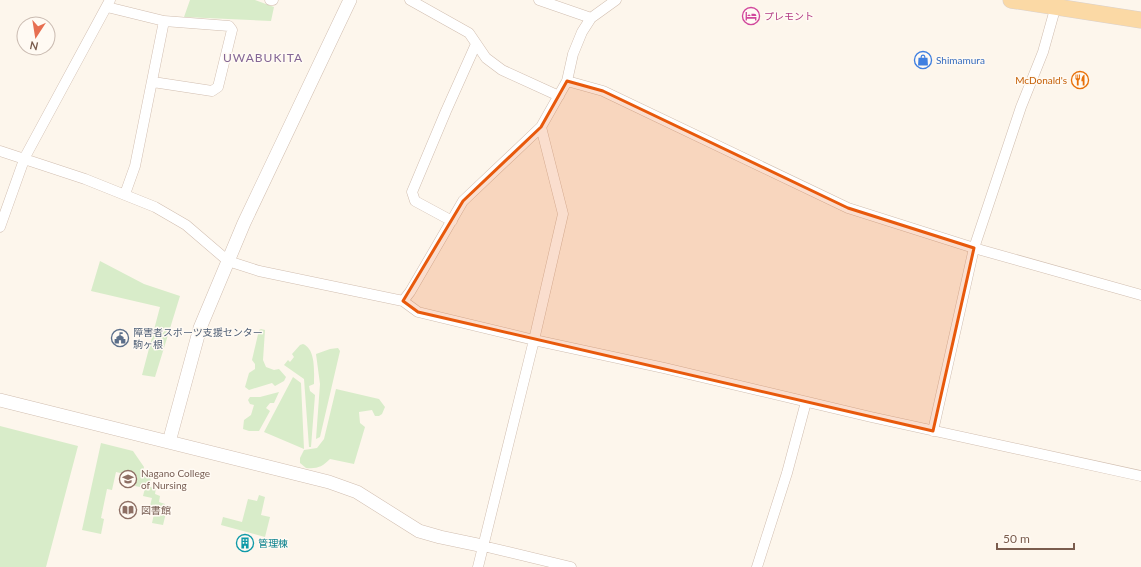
<svg xmlns="http://www.w3.org/2000/svg" width="1141" height="567" font-family="Lato,'Noto Sans JP',sans-serif">
	<style>
		.green { fill: #d8ecc9 }
		.lines { fill: none; stroke-linecap: round; stroke-linejoin: round }
		.minor-casing { stroke: #d1beb0; stroke-width: 11 }
		.tertiary-casing { stroke: #d1beb0; stroke-width: 14 }
		.primary-casing { stroke: #dad1cd; stroke-width: 17 }
		.minor { stroke: #fff; stroke-width: 10 }
		.tertiary { stroke: #fff; stroke-width: 13 }
		.primary { stroke: #fbd9a5; stroke-width: 16 }
		.marked { fill: #e8590c; fill-opacity: 0.2; stroke: #e8590c; stroke-width: 3; stroke-linejoin: round }
		.labels { text-anchor: middle; stroke-width: 3; stroke-linejoin: round; paint-order: stroke }
		.hotel-label { font-size: 10px; fill: #b23c85; stroke: #fffaf3; text-anchor: start }
		.shop-label { font-size: 10px; fill: #366cbe; stroke: #fffaf3; text-anchor: start }
		.food-label { font-size: 10px; fill: #c56008; stroke: #fffaf3; text-anchor: end }
		.service-label { font-size: 10px; fill: #4e5e75; stroke: #fffaf3; text-anchor: start }
		.education-label { font-size: 10px; fill: #785e54; stroke: #fffaf3; text-anchor: start }
		.culture-label { font-size: 10px; fill: #0d838f; stroke: #fffaf3; text-anchor: start }
		.quarter-label { font-size: 12px; letter-spacing: 1px; fill: #846695; stroke: #fffaf3 }
	</style>
	<rect width="100%" height="100%" fill="#fdf6ec"/>
	<path class="green" d="M190,0H255L274,7L271,21L184,17Z
		M100,261L144,284L180,296L155,377L142,375L160,307L91,291Z
		M261,329L265,330L263,360L266,367L274,370L279,369L286,377L284,381L275,386L272,383L249,390L245,387L249,373L255,369V364L252,360L259,330Z
		M303,344C316,349 314,372 314,384L309,386L310,391L315,395L311,447H309L304,379L284,365L288,360L290,362L294,357L292,354L300,345Z
		M338,348L340,351L320,437L316,439L320,384L316,354L330,349Z
		M293,377L301,383L304,449L264,432Z
		M336,389L379,399L385,407L382,414L379,416H375L372,410L359,412L360,423L365,427L354,464L330,459C322,467 317,469 306,468L300,463V458L304,450L317,448L324,439Z
		M279,392L274,403H270L266,408L270,411L259,431H249L243,429L244,420L251,415L254,405L250,404L248,400L250,397H260Z
		M0,426L78,446L46,567H0Z
		M101,443L133,451L144,467L142,475L151,477L149,487L156,488L155,494L160,496L159,502L165,504L164,508L167,509L163,525L152,523L154,514L152,513L154,507L150,506L152,498L143,496L145,488L135,486L137,477L116,472L112,490L107,489L101,518L104,519L101,534L82,530Z
		M259,495L265,497L261,515L270,517L265,537L221,525L223,517L242,522L248,499L257,501Z"/>
	<g class="lines">
		<g class="minor-casing">
			<path id="minor" d="M270,0H273
				M410,0L469,33L486,58L502,70L559,96
				M539,0L591,18
				M107,7L164,21L135,166L125,194
				M567,81L603,91L848,208L974,248L1141,295
				M153,82L212,91L218,87L232,30L229,26L164,21
				M0,151L85,179L155,207L186,225L228,261L259,271L403,301L410,292L463,201L541,127L567,81L573,54L582,32L591,18L616,0
				M452,221L415,201L412,192L446,111L476,44
				M0,227L25,157L110,0
				M403,301L418,312L534,340L664,368L871,417L1141,476
				M933,431L974,248L1021,107L1043,52L1057,2
				M483,546L571,567
				M478,567L534,340L563,214L541,127
				M757,567L787,473L806,402"/>
		</g>
		<g class="tertiary-casing">
			<path id="tertiary" d="M0,400L329,482L357,492L419,531L440,537L483,546
				M169,442L200,328L244,223L350,0"/>
		</g>
		<g class="primary-casing">
			<path id="primary" d="M1011,0L1141,20"/>
		</g>
		<use href="#minor" class="minor"/>
		<use href="#tertiary" class="tertiary"/>
		<use href="#primary" class="primary"/>
	</g>
	<path class="marked" d="M567,81L603,91L848,208L974,248L933,431L418,312L403,301L463,201L541,127Z"/>
	<defs>
		<g id="hotel-ring" transform="scale(0.9)"><circle r="9.5" fill="#fffaf3" stroke="#d1479c" stroke-width="1.5"/><path d="M-6-4.5h1.5V1H6V5H4.5V3h-9V5H-6ZM-4 0a1.8 1.8 0 1 1 3.6 0ZM.5 0V-2.5h3Q6-2.5 6 0Z" fill="#d1479c"/></g>
		<g id="shop-ring" transform="scale(0.9)"><circle r="9.5" fill="#fffaf3" stroke="#3f7fe0" stroke-width="1.5"/><path d="M-5-2.5h2.3a2.7 3.5 0 0 1 5.4 0H5L5.5 6h-11ZM-1.5-2.5h3a1.5 2.3 0 0 0-3 0Z" fill="#3f7fe0"/></g>
		<g id="restaurant-ring" transform="scale(0.9)"><circle r="9.5" fill="#fffaf3" stroke="#e8710a" stroke-width="1.5"/><path d="M-5-6h1v4h1v-4h1v4h1v-4h1v5L-1.5 .5V6h-2V.5L-5-1ZM5-6V6H3V1.5H1.5Q1.5-4 5-6Z" fill="#e8710a"/></g>
		<g id="civic-ring" transform="scale(0.9)"><circle r="9.5" fill="#fffaf3" stroke="#5c6f8a" stroke-width="1.5"/><path d="M-.6-6.5H3V-4.5H.6V-3L4-1V1h2V6H-6V1h2V-1L-.6-3ZM-1.2 2.5V6h2.4V2.5Z" fill="#5c6f8a"/></g>
		<g id="university-ring" transform="scale(0.9)"><circle r="9.5" fill="#fffaf3" stroke="#8d6e63" stroke-width="1.5"/><path d="M0-5L7-2L0 1L-7-2ZM-4 1L0 2.5L4 1V4Q0 6-4 4Z" fill="#8d6e63"/></g>
		<g id="library-ring" transform="scale(0.9)"><circle r="9.5" fill="#fffaf3" stroke="#8d6e63" stroke-width="1.5"/><path d="M-6-4Q-3-5.5-.7-3.5V5Q-3 3-6 4ZM6-4Q3-5.5 .7-3.5V5Q3 3 6 4Z" fill="#8d6e63"/></g>
		<g id="building-ring" transform="scale(0.9)"><circle r="9.5" fill="#fffaf3" stroke="#0f9aa8" stroke-width="1.5"/><path d="M-4-6H4V6H1V3H-1V6H-4ZM-2.5-4.3h1.7v1.8h-1.7ZM.8-4.3h1.7v1.8H.8ZM-2.5-1h1.7V.8h-1.7ZM.8-1h1.7V.8H.8Z" fill="#0f9aa8"/></g>
	</defs>
	<g fill-rule="evenodd">
		<use href="#hotel-ring" x="751" y="16"/>
		<use href="#shop-ring" x="923" y="60"/>
		<use href="#restaurant-ring" x="1080" y="80"/>
		<use href="#civic-ring" x="120" y="338"/>
		<use href="#university-ring" x="128" y="479"/>
		<use href="#library-ring" x="128" y="510"/>
		<use href="#building-ring" x="245" y="543"/>
	</g>
	<g class="labels">
		<g class="hotel-label">
			<text x="764" y="20">プレモント</text>
		</g>
		<g class="shop-label">
			<text x="936" y="64">Shimamura</text>
		</g>
		<g class="food-label">
			<text x="1067" y="84">McDonald's</text>
		</g>
		<g class="service-label">
			<text x="133" y="336">障害者スポーツ支援センター<tspan x="133" dy="12">駒ヶ根</tspan></text>
		</g>
		<g class="education-label">
			<text x="141" y="477">Nagano College<tspan x="141" dy="12">of Nursing</tspan></text>
			<text x="141" y="514">図書館</text>
		</g>
		<g class="culture-label">
			<text x="258" y="547">管理棟</text>
		</g>
		<g class="quarter-label">
			<text x="263" y="62">UWABUKITA</text>
		</g>
	</g>
	<g transform="translate(36 36) rotate(192)"><circle r="19" fill="#fffaf3" stroke="#cabbb1"/>
	<path d="M0-3L7 15L0 10L-7 15Z" fill="#e76f51"/>
	<text y="-6" font-size="11" font-weight="bold" text-anchor="middle" fill="#7a5c4d">N</text>
	</g>
	<path d="M997 543v6h77v-6" fill="none" stroke="#7a5c4d" stroke-width="2"/>
	<text x="1003" y="543" font-size="12" fill="#7a5c4d" stroke="#fffaf3" stroke-width="3" paint-order="stroke">50 m</text>
</svg>
